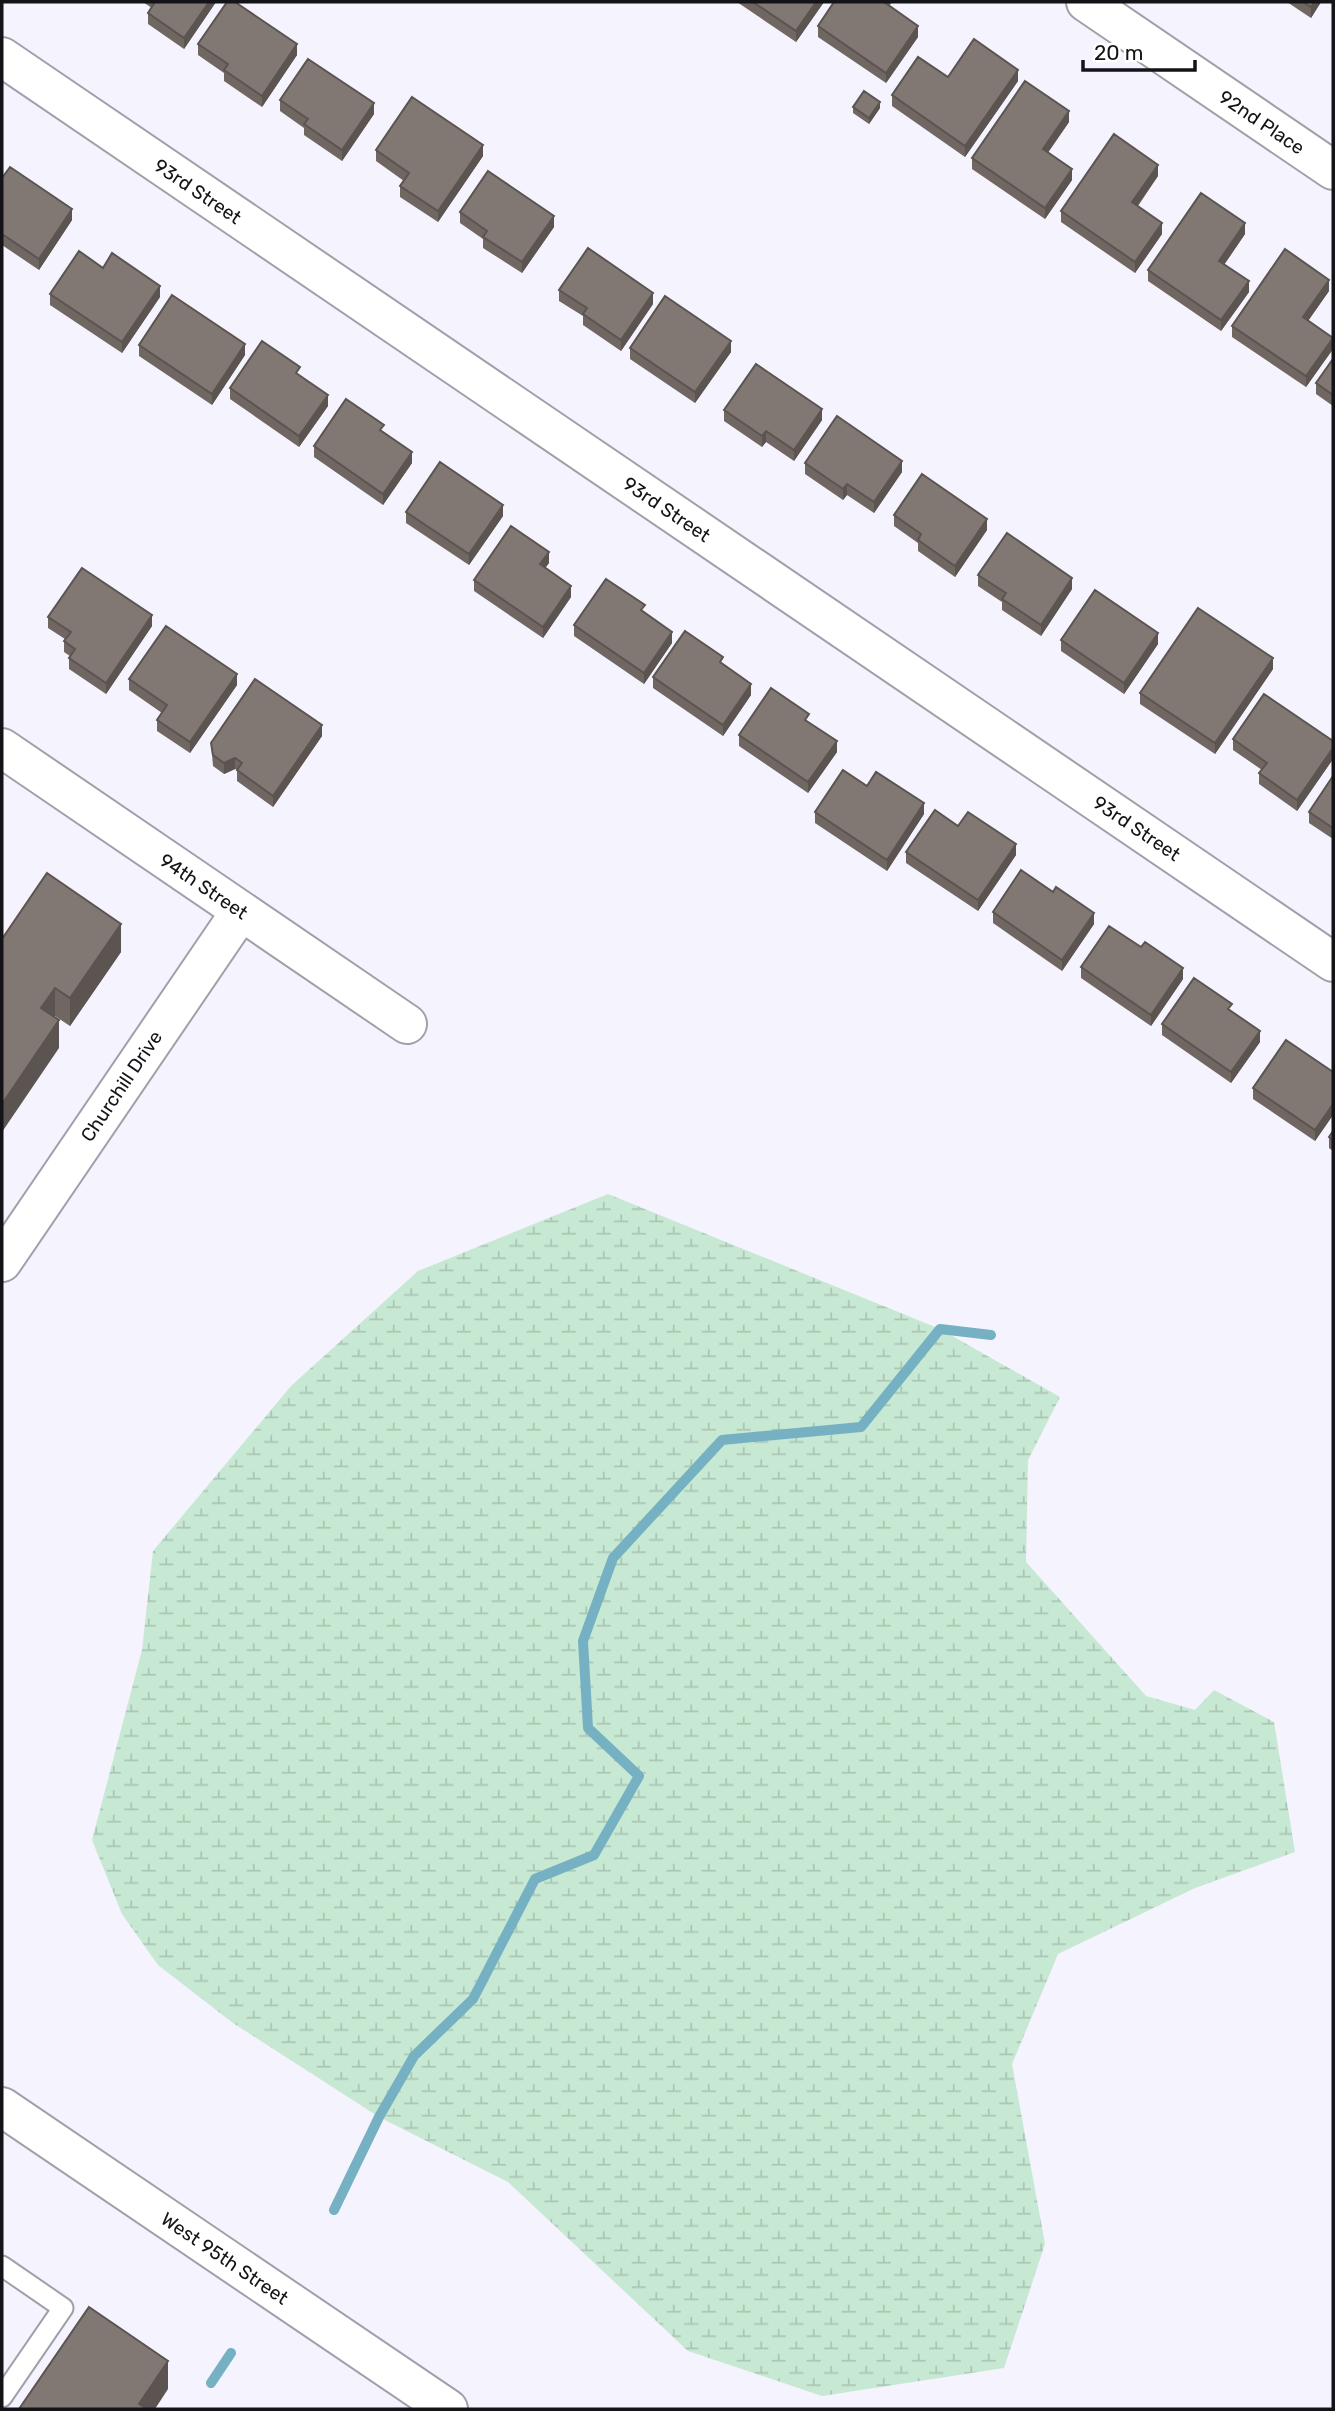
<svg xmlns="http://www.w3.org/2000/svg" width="1335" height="2411" font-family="Rubik,sans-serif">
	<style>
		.wetland { fill: url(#wetland-marsh) }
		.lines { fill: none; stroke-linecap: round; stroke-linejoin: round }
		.stream { stroke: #76b1c3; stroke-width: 10 }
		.lane-casing { stroke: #a1a0aa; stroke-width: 23 }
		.street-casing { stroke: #a1a0aa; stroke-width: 42 }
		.primary-casing { stroke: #a1a0aa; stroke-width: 42 }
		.lane { stroke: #fff; stroke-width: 19 }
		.street { stroke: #fff; stroke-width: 38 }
		.primary { stroke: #fff; stroke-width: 38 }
		.wall { fill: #706763 }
		.shaded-wall { fill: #5b5450 }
		.building { fill: #827873; stroke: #5b5450; stroke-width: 2 }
		.labels { text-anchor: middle; stroke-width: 5; stroke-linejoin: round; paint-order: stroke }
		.street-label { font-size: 19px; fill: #141317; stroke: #fff }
	</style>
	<defs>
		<pattern id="wetland-marsh" width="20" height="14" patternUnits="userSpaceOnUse" patternTransform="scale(1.75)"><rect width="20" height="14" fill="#c7e8d2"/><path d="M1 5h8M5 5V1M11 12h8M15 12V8" fill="none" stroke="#aac6b4"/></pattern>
	</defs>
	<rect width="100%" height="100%" fill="#f4f3fe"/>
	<path class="wetland" d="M608,1194L940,1329L1060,1397L1028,1460L1026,1562L1146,1696L1195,1710L1214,1690L1274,1722L1295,1852L1195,1888L1058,1954L1012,2064L1045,2244L1004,2368L822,2396L688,2351L508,2182L379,2117L233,2023L158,1965L122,1914L92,1840L142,1650L153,1551L291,1386L418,1271Z"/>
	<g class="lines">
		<path class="stream" d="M334,2210L379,2117L414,2056L473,1999L535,1879L594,1855L639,1776L588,1728L583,1641L613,1558L722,1440L861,1427L940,1329L991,1335
			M211,2383L231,2353"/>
		<g class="lane-casing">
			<path id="lane" d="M2,2266L63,2308L2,2397"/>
		</g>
		<g class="street-casing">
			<path id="street" d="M1086,2L1333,170
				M2,57L1333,962
				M2,748L407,1024
				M2,1262L241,911"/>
		</g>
		<g class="primary-casing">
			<path id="primary" d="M2,2107L448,2409"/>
		</g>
		<use href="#lane" class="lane"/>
		<use href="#street" class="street"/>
		<use href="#primary" class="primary"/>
	</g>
	<path class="wall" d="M143,2H216L184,49L148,24V13L152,8Z
		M737,2H824L796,42Z
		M892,2L889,6L918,37L886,83L818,37V26Z
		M1287,2H1321L1311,18Z
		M198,44L297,55L262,107L224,81V73L198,55Z
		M948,77L1018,81L965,157L892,106V95Z
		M280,100L374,114L342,161L304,135V128L280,111Z
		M853,107L880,108L869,124L853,113Z
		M1069,122L1048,152L1072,180L1045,219L972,169V158Z
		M376,150L483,156L438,222L400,197V186L404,181L376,161Z
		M1158,176L1138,206L1162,234L1135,273L1061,222V211Z
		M2,178L72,220L39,270L2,245Z
		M460,212L554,227L522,273L483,248V239L460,223Z
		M1245,234L1224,265L1249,292L1221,331L1148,281V270Z
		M103,268L160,297L122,353L50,305V294Z
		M559,290L653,304L621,351L583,325V316L559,301Z
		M1329,291L1308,321L1333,349L1306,387L1232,337V326Z
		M139,345L245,355L212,405L139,356Z
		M630,348L731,352L695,403L630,359Z
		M1333,359V406L1316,394V383Z
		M300,376L328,406L299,447L230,399V388Z
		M724,410L822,420L794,461L766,442L762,447L724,421Z
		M314,446L412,463L383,505L314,457Z
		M805,463L902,472L874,513L847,495L843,500L805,474Z
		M406,512L503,516L469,565L406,523Z
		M894,515L987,530L955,577L918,551V543L894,526Z
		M549,563L545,568L571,597L543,638L474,591V580Z
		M978,575L1072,589L1041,636L1002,610V602L978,586Z
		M645,612L672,643L644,684L574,636V625Z
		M48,617L152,626L106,694L69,669V658L70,656L64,652V641L65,639L48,628Z
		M1061,640L1158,644L1124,694L1061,651Z
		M1273,669L1215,754L1140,704V693Z
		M653,677L751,695L723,736L653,688Z
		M129,679L237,685L190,753L157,731V720L162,713L129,690Z
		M809,722L837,752L808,793L739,746V735Z
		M322,736L273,807L237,781V770L235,769L224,774L213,766L211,743Z
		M1233,739L1333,741V759L1297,811L1259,784V773L1262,770L1233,750Z
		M1333,776V839L1309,823V812Z
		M867,786L924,814L887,871L815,823V812Z
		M958,826L1016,855L978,911L906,863V852Z
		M1053,892L1094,924L1062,971L993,923V912Z
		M2,939L121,952L70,1026L55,1016L54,1017L59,1048Z
		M1081,967L1183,979L1151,1026L1081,978Z
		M1232,1012L1260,1042L1231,1083L1162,1035V1024Z
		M1333,1072V1115L1315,1141L1253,1099V1088Z
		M1333,1131V1151L1329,1148V1137Z"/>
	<path class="shaded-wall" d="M209,2H216L184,49V38Z
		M816,2H824L796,42V31Z
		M1314,2H1321L1311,18V7Z
		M918,26V37L886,83V73Z
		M297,44V55L262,107V96Z
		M1018,70V81L965,157V146Z
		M880,102V108L869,124V118Z
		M374,103V114L342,161V150Z
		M1069,111V122L1043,160V149Z
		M483,145V156L438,222V211Z
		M1158,165V176L1132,213V202Z
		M1072,169V180L1045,219V208Z
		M72,209V220L39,270V259Z
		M554,216V227L522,273V262Z
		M1162,223V234L1135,273V262Z
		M1245,223V234L1219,272V261Z
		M1329,280V291L1303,328V317Z
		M1249,281V292L1221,331V320Z
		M160,286V297L122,353V342Z
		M653,293V304L621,351V340Z
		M1333,338V349L1306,387V376Z
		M731,341V352L695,403V392Z
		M245,344V355L212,405V394Z
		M328,395V406L299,447V436Z
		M822,409V420L794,461V450Z
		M766,431V442L762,447V436Z
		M412,452V463L383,505V494Z
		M902,461V472L874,513V502Z
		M847,484V495L843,500V489Z
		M503,505V516L469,565V554Z
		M987,519V530L955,577V566Z
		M549,552V563L540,575V564Z
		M1072,578V589L1041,636V625Z
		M571,586V597L543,638V627Z
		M152,615V626L106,694V683Z
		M672,632V643L644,684V673Z
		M1158,633V644L1124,694V683Z
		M1273,658V669L1215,754V743Z
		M237,674V685L190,753V742Z
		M751,684V695L723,736V725Z
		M322,725V736L273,807V796Z
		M837,741V752L808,793V782Z
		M1333,748V759L1297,811V800Z
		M235,758V769L224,774V763Z
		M924,803V814L887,871V860Z
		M1016,844V855L978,911V900Z
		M1094,913V924L1062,971V960Z
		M121,924V952L70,1026V998Z
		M1183,968V979L1151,1026V1015Z
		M55,988V1016L41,1036V1008Z
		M59,1020V1048L2,1132V1104Z
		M1260,1031V1042L1231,1083V1072Z
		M1333,1104V1115L1315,1141V1130Z
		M168,2361V2389L155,2409H139V2404Z"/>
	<path class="building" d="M155,2H209L184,38L148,13Z
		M227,2H235L297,44L262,96L224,70L228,64L198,44Z
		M753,2H816L796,31Z
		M834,2H884L918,26L886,73L818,26Z
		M1303,2H1314L1311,7Z
		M974,39L1018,70L965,146L892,95L918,57L948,77Z
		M308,59L374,103L342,150L304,124L308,119L280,100Z
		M1025,81L1069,111L1043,149L1072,169L1045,208L972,158Z
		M864,91L880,102L869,118L853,107Z
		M412,97L483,145L438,211L400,186L409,173L376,150Z
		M1114,134L1158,165L1132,202L1162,223L1135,262L1061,211Z
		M10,167L72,209L39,259L2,234V178Z
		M488,171L554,216L522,262L483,237L487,231L460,212Z
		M1201,193L1245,223L1219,261L1249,281L1221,320L1148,270Z
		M588,248L653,293L621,340L583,314L587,308L559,290Z
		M1285,249L1329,280L1303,317L1333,338L1306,376L1232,326Z
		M79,251L103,268L112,253L160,286L122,342L50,294Z
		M172,295L245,344L212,394L139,345Z
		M665,296L731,341L695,392L630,348Z
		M262,341L300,367L296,373L328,395L299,436L230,388Z
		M1333,359V395L1316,383Z
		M756,364L822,409L794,450L766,431L762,436L724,410Z
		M346,399L384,425L380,430L412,452L383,494L314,446Z
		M837,416L902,461L874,502L847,484L843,489L805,463Z
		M440,462L503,505L469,554L406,512Z
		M922,474L987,519L955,566L918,540L921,534L894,515Z
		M511,526L549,552L540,564L571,586L543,627L474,580Z
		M1007,533L1072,578L1041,625L1002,599L1006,593L978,575Z
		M82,568L152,615L106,683L69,658L75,649L64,641L71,632L48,617Z
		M606,579L645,605L641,610L672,632L644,673L574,625Z
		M1095,590L1158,633L1124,683L1061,640Z
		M1198,608L1273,658L1215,743L1140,693Z
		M166,626L237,674L190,742L157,720L167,705L129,679Z
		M685,631L723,657L720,662L751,684L723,725L653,677Z
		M255,679L322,725L273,796L237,770L242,763L235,758L224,763L213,755L211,743Z
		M771,688L809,714L805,720L837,741L808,782L739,735Z
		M1264,694L1333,741V748L1297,800L1259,773L1267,763L1233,739Z
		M843,770L867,786L876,772L924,803L887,860L815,812Z
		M1333,776V828L1309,812Z
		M935,810L958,826L968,812L1016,844L978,900L906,852Z
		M1021,870L1053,892L1056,887L1094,913L1062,960L993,912Z
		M47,873L121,924L70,998L55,988L41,1008L59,1020L2,1104V939Z
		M1109,926L1141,947L1145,942L1183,968L1151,1015L1081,967Z
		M1194,978L1232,1004L1228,1009L1260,1031L1231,1072L1162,1024Z
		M1286,1040L1333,1072V1104L1315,1130L1253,1088Z
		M1333,1131V1140L1329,1137Z
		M89,2307L168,2361L139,2404L144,2407L143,2409H19Z"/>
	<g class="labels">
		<g class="street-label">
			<text transform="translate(1262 122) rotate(34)" y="7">92nd Place</text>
			<text transform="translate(198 191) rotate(34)" y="7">93rd Street</text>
			<text transform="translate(667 509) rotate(34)" y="7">93rd Street</text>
			<text transform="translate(1137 828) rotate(34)" y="7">93rd Street</text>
			<text transform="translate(204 886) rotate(34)" y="7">94th Street</text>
			<text transform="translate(121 1086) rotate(-56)" y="7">Churchill Drive</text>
			<text transform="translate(225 2258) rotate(34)" y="7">West 95th Street</text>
		</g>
	</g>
	<rect width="1335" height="2411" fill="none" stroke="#141317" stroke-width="7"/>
	<path d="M1083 60v10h112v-10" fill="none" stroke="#141317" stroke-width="3.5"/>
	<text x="1094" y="60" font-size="21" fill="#141317" stroke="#ffffff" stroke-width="5" paint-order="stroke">20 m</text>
</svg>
